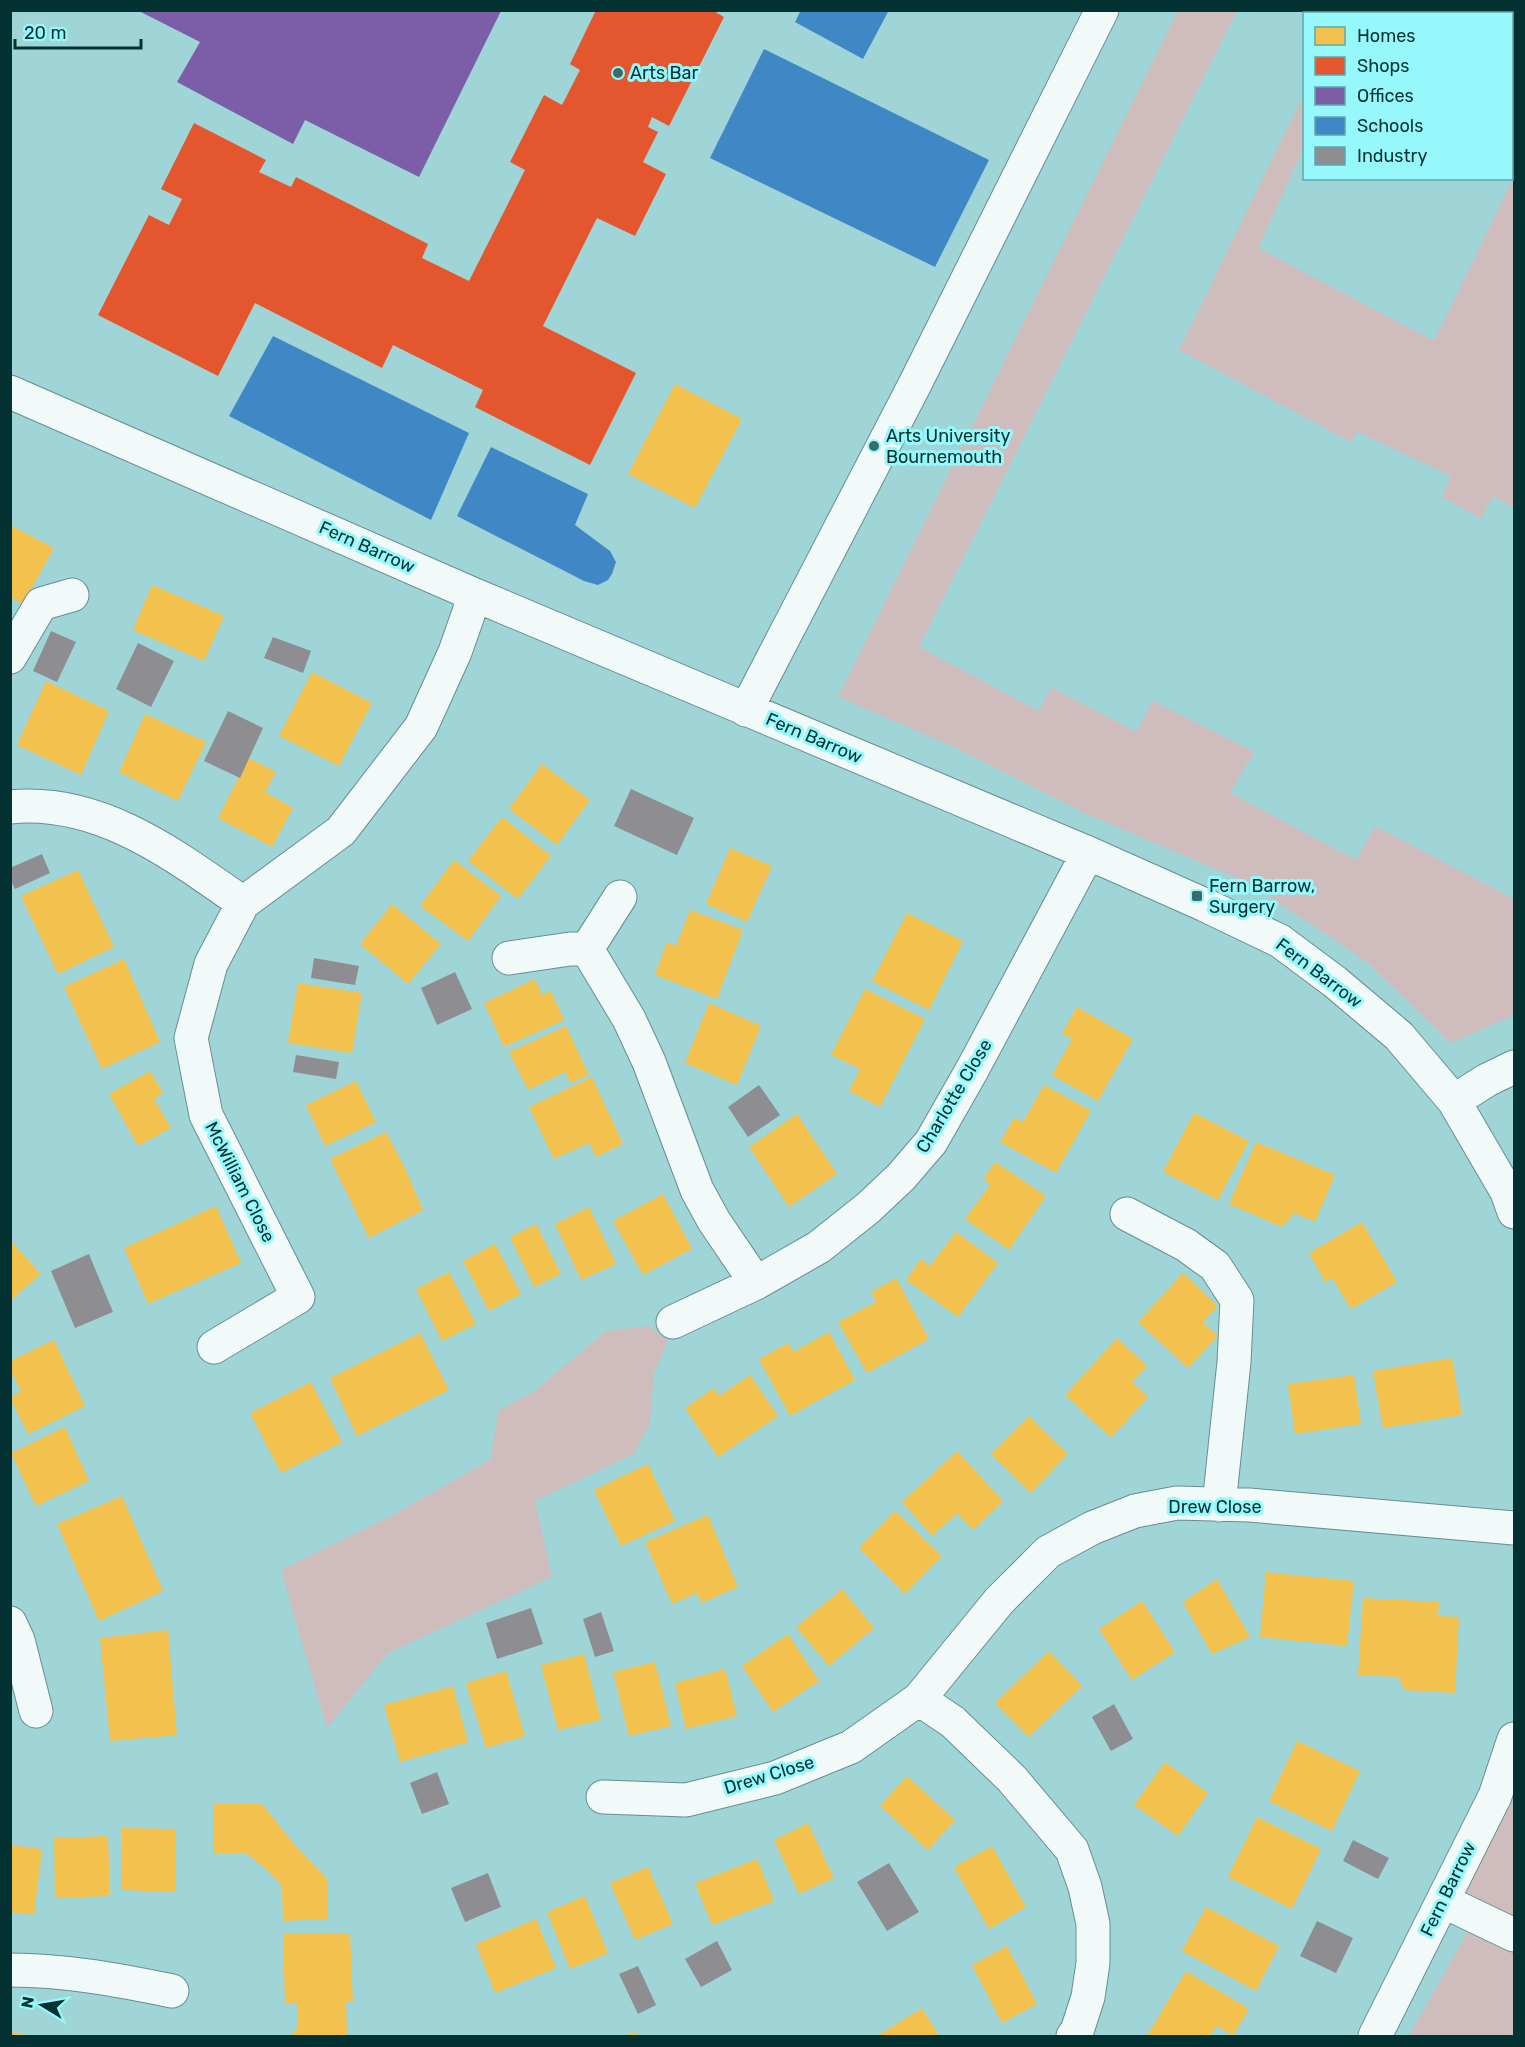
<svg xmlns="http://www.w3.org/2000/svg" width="1525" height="2047" font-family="Rubik,sans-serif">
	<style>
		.green { fill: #cfbdbe }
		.homes { fill: #f2c14e }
		.shops { fill: #e4572e }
		.offices { fill: #7b5ea7 }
		.schools { fill: #3f88c5 }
		.industry { fill: #8d8d92 }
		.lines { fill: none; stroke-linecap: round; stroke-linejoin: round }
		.minor-casing { stroke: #678e8f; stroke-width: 35 }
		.minor { stroke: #f1f9f9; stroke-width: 33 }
		.poi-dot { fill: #3b6b6c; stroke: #97f8fb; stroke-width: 2 }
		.labels { text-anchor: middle; stroke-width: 6; stroke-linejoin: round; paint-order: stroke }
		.poi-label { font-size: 18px; fill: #043233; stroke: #97f8fb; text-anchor: start }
		.street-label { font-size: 18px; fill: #043233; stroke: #97f8fb }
	</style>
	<rect width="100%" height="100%" fill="#a0d5d7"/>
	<path class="green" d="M1178,11H1237L919,647L1039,711L1051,687L1136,732L1153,701L1254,752L1230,793L1356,860L1375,826L1514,899V1015L1451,1043L1369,964L1328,935L1244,881L1082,812L954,747L838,697Z
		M1485,11H1514V126L1512,124V98L1514,91L1512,77V14L1486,13Z
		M1304,94V147L1258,248L1434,341L1514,177V508L1493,496L1481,519L1442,497L1451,476L1358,432L1351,442L1179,350Z
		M648,1326L668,1340L654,1374L650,1423L634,1454L535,1501L552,1577L388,1653L327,1728L281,1570L393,1515L491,1459L498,1411L536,1390L606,1331Z
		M1514,1739V2036H1409L1476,1917L1443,1901Z"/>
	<path class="homes" d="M675,384L742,419L695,508L628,474Z
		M10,525L54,548L23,604L10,597Z
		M152,585L224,616L204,661L133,630Z
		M312,672L372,703L339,766L279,736Z
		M46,681L109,711L81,775L17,745Z
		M145,714L206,742L178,801L119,772Z
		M249,758L276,772L265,792L293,808L272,847L218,818Z
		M542,764L590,800L557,845L509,809Z
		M502,817L551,856L518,899L468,861Z
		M730,848L772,866L747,922L706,904Z
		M454,860L501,896L468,941L420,906Z
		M78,870L114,947L58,974L21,896Z
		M392,904L441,944L408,984L360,944Z
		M690,910L743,930L717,999L655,975L667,942L676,946Z
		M907,913L963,941L929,1010L872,981Z
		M124,959L160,1042L102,1069L64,987Z
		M535,979L542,995L551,991L564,1020L504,1047L484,1003Z
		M298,983L362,993L352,1053L288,1043Z
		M865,989L925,1019L880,1107L849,1091L860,1069L831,1055Z
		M709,1003L761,1026L737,1085L685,1063Z
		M1077,1007L1133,1039L1098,1101L1052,1075L1072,1039L1062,1033Z
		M566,1026L589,1075L570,1083L565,1072L528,1090L509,1052Z
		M150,1071L163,1093L154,1099L171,1128L138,1146L109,1094Z
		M592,1077L623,1144L596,1157L589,1143L554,1159L529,1107Z
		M356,1081L376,1122L325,1146L306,1105Z
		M1044,1085L1091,1111L1056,1173L1000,1142L1014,1118L1023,1122Z
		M1194,1113L1249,1141L1218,1200L1163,1172Z
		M797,1114L837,1174L789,1207L749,1147Z
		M386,1132L405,1168L423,1210L369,1238L330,1159Z
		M1256,1142L1335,1175L1315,1222L1294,1213L1282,1227L1229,1204Z
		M995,1162L1046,1196L1009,1250L965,1219L990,1185L984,1178Z
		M663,1194L692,1249L643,1275L613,1221Z
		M216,1206L241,1263L148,1304L124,1248Z
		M589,1207L616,1264L581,1280L555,1224Z
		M1362,1222L1397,1282L1351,1309L1332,1278L1325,1282L1309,1253Z
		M536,1224L561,1274L534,1287L510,1237Z
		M956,1232L998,1263L958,1317L906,1280L921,1259L930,1266Z
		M10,1240L41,1274L10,1301Z
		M495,1244L521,1294L489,1311L463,1261Z
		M449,1272L476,1324L442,1341L416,1289Z
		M1183,1273L1218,1306L1203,1322L1218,1336L1188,1368L1138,1322Z
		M896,1278L929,1339L867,1373L838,1322L876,1302L871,1292Z
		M829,1332L855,1380L790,1416L759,1359L788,1343L793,1352Z
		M420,1333L449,1390L357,1436L330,1378Z
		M1117,1338L1147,1366L1132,1382L1148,1397L1111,1438L1065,1395Z
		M54,1340L85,1406L28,1434L10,1398L21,1391L10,1370V1361Z
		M1452,1358L1462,1415L1383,1428L1373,1371Z
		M750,1375L778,1416L718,1457L685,1408L714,1388L719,1396Z
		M1354,1375L1361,1424L1295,1434L1288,1384Z
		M311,1382L342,1442L281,1473L250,1413Z
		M1029,1416L1068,1454L1031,1493L991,1454Z
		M65,1427L89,1481L36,1506L11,1453Z
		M957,1451L1003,1501L973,1530L957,1513L932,1536L902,1502Z
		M648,1464L675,1521L621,1546L594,1490Z
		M122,1496L163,1591L99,1621L57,1524Z
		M895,1511L942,1556L905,1594L859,1548Z
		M708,1515L738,1587L702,1603L697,1593L672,1604L645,1542Z
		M1266,1572L1354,1581L1347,1646L1260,1637Z
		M1217,1579L1250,1637L1212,1654L1183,1602Z
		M842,1589L874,1628L829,1666L796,1627Z
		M1363,1598L1439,1602L1438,1616L1459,1617L1455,1693L1404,1690L1399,1677L1358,1675Z
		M1142,1601L1175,1652L1132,1680L1099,1629Z
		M168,1630L177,1735L110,1741L100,1638Z
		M788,1634L819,1681L773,1712L742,1666Z
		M1049,1651L1082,1686L1029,1737L995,1703Z
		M584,1654L601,1720L558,1730L541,1665Z
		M655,1662L671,1726L629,1736L613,1672Z
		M725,1669L737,1716L686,1729L675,1683Z
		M506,1671L525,1736L486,1748L466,1683Z
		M453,1686L468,1742L400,1762L384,1705Z
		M1297,1741L1360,1771L1332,1831L1269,1801Z
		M1165,1762L1208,1793L1178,1836L1134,1805Z
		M907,1776L955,1820L928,1850L880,1806Z
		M214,1804H262L294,1844L327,1879L328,1919L283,1921L282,1886L267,1870L246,1853H213Z
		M1257,1817L1321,1849L1292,1909L1228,1877Z
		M808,1823L834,1878L799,1894L774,1840Z
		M122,1828L176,1829V1892L121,1890Z
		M108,1836L110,1896L55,1898L54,1838Z
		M10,1845L42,1849L34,1915L10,1912Z
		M992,1846L1026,1907L989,1929L954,1867Z
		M757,1859L774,1901L712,1925L695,1883Z
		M648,1867L673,1924L635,1940L610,1883Z
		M585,1896L608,1953L570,1969L547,1912Z
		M1206,1907L1279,1946L1256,1991L1182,1951Z
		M536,1919L556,1968L495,1993L476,1944Z
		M350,1933L353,2002L346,2001L347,2036H290L298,2028L297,2003L285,2004L283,1934Z
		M1007,1946L1037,2004L1002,2023L972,1965Z
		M1186,1971L1249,2009L1233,2036L1217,2026L1210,2036H1147Z
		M922,2008L939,2036H877Z
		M10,2032L27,2035V2036H10Z
		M636,2032L637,2036H623Z"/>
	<path class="shops" d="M596,10H712L724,17L669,126L652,117L648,127L658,132L643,162L666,174L635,236L597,218L543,326L636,373L590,465L475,407L483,390L393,345L382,368L255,303L218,376L98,315L149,215L169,225L182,199L161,189L194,123L266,160L259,172L291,187L296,177L428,244L422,258L469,281L525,170L510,162L544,95L562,105L580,70L570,64Z"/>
	<path class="offices" d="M137,10H499L501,11L419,177L305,120L293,144L177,82L200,42Z"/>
	<path class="schools" d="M801,10H889L863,59L795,22Z
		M764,49L989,160L935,267L710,158Z
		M273,336L469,433L431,520L229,416Z
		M491,447L588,494L575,525L610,551L616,562L612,574L608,580L598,585L584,581L457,516Z"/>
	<path class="industry" d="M51,631L76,642L57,682L33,671Z
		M273,637L311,651L303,673L264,658Z
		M138,643L174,661L151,707L116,689Z
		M228,711L263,728L240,778L204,761Z
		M631,789L694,818L677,855L614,826Z
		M42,854L50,873L15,889L10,879V868Z
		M314,958L359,966L355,985L311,978Z
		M455,972L472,1009L437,1025L421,988Z
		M296,1055L339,1062L336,1079L293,1072Z
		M759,1085L780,1115L748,1137L728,1107Z
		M89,1254L113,1312L75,1328L51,1271Z
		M531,1608L543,1644L497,1659L486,1623Z
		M601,1612L614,1651L595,1657L583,1619Z
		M1114,1704L1133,1739L1111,1751L1092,1717Z
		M437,1772L449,1804L422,1814L410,1783Z
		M1353,1840L1389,1858L1378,1879L1343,1861Z
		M889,1863L919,1912L887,1931L857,1882Z
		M488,1873L501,1907L465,1922L451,1888Z
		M1317,1921L1353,1938L1336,1973L1300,1956Z
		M717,1941L732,1970L701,1987L685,1959Z
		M638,1966L656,2005L638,2014L619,1974Z"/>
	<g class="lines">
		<g class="minor-casing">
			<path id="minor" d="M10,392L475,595L1088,853L1205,905L1280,941L1335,982L1399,1036L1454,1101L1507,1192L1514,1212
				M10,657L41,604L72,595
				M746,710L914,386L1102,10
				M10,807C100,798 174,855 243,903
				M587,949L620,897
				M509,958L570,949H587L629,1019L649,1062L697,1190L714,1221L756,1283
				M1454,1101L1487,1080L1514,1067
				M1127,1214L1186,1245L1215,1266L1237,1300L1234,1362L1219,1505
				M673,1322L756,1283L819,1247L868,1208L901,1177L931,1142L972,1070L1088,853
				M214,1347L298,1297L206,1115L191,1038L211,964L243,903L341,831L421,727L455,652L475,595
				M10,1623L18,1640L36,1711
				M919,1699L953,1722L1012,1779L1072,1850L1085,1887L1093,1924V1963L1088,1997L1077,2031L1073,2036
				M603,1797L686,1800L775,1778L851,1747L919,1699L999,1601L1048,1552L1092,1528L1135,1511L1177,1503L1249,1505L1514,1528
				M1443,1901L1514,1935
				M10,1970C65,1970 119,1980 172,1991
				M1375,2036L1495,1796L1514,1739"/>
		</g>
		<use href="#minor" class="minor"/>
	</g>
	<g class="poi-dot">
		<circle cx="618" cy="73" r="6"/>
		<circle cx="874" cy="446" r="6"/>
		<rect x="1191" y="890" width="12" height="12" rx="3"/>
	</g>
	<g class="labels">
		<g class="poi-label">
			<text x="630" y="79">Arts Bar</text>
			<text x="886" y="442">Arts University<tspan x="886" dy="21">Bournemouth</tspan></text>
			<text x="1209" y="892">Fern Barrow,<tspan x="1209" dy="21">Surgery</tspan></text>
		</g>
		<g class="street-label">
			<text transform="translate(367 547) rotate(24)" y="6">Fern Barrow</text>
			<text transform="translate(814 738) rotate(23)" y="6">Fern Barrow</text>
			<text transform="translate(1319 973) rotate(37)" y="6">Fern Barrow</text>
			<text transform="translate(954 1096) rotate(-59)" y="6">Charlotte Close</text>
			<text transform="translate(240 1182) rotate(63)" y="6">McWilliam Close</text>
			<text x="1215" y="1513">Drew Close</text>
			<text transform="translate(769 1775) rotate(-17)" y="6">Drew Close</text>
			<text transform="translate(1448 1889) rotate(-64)" y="6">Fern Barrow</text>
		</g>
	</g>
	<rect width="1525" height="2047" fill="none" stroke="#043233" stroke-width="24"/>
	<rect x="1303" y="12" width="210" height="168" fill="#97f8fb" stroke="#5ca9ab" stroke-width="1.5"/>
	<rect x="1315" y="27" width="30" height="18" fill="#f2c14e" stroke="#5ca9ab" stroke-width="1.5"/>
	<text x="1357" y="42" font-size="18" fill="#043233">Homes</text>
	<rect x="1315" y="57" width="30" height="18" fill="#e4572e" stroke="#5ca9ab" stroke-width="1.5"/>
	<text x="1357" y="72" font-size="18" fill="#043233">Shops</text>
	<rect x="1315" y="87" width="30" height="18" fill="#7b5ea7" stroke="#5ca9ab" stroke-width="1.5"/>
	<text x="1357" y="102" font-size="18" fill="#043233">Offices</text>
	<rect x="1315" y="117" width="30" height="18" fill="#3f88c5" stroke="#5ca9ab" stroke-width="1.5"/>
	<text x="1357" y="132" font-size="18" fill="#043233">Schools</text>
	<rect x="1315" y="147" width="30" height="18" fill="#8d8d92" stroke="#5ca9ab" stroke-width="1.5"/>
	<text x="1357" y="162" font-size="18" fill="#043233">Industry</text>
	<g transform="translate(42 2005) rotate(281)" stroke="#97f8fb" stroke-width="4.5" paint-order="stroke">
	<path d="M0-4.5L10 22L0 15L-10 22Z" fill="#043233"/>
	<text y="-9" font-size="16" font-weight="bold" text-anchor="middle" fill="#043233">N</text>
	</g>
	<path d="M15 39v9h126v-9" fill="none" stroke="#043233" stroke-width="3"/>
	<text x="24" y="39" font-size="18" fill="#043233" stroke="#97f8fb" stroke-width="4.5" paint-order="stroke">20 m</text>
</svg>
